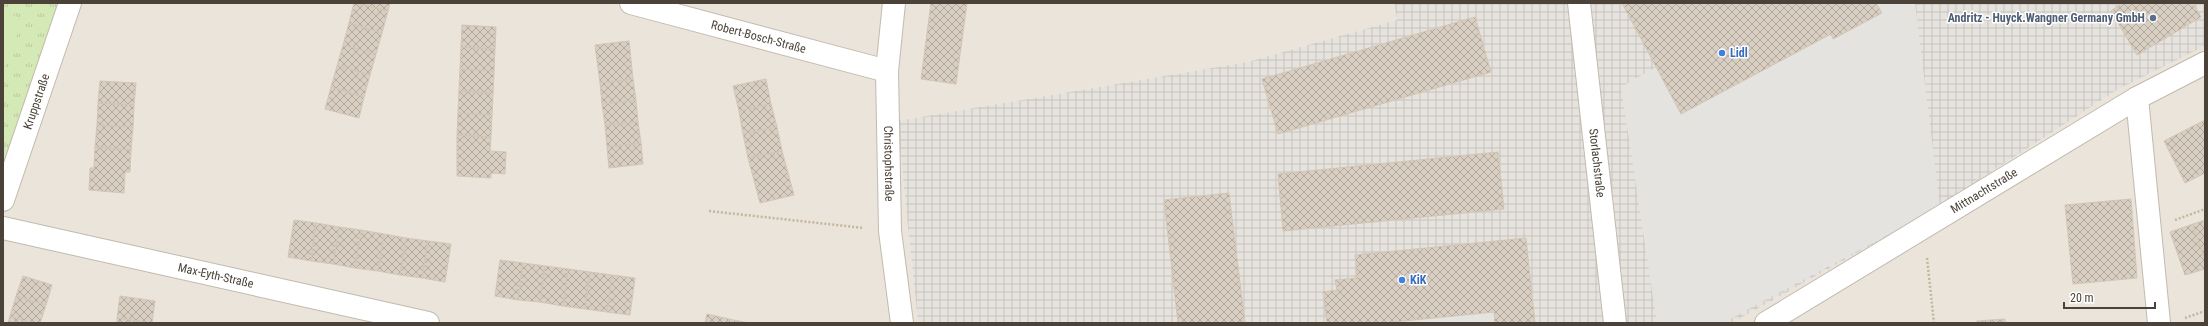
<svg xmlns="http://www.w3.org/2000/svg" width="2208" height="326" font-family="'Roboto Condensed',sans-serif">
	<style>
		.residential { fill: #eae4da }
		.industrial { fill: url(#industrial-grid) }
		.park { fill: url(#park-tufts) }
		.pitch { fill: #d4e9b5 }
		.parking { fill: #e5e3e0 }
		.building { fill: url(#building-cross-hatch); stroke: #d3c6b4 }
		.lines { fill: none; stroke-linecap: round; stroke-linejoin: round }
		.minor-casing { stroke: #c2baae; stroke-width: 24 }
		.path { stroke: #c4b59f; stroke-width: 2.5; stroke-dasharray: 2 2; stroke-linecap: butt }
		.minor { stroke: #fff; stroke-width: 22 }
		.service-dot { fill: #5c6f8a; stroke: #fff; stroke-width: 1.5 }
		.shop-dot { fill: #3f7fe0; stroke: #fff; stroke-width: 1.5 }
		.labels { text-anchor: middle; stroke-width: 3; stroke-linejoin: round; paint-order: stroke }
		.service-label { font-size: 12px; font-weight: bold; fill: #4e5e75; stroke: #fff; text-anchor: end }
		.street-label { font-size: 12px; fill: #4b4339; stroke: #fff }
		.shop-label { font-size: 12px; font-weight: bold; fill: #366cbe; stroke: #fff; text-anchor: start }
	</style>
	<defs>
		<pattern id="industrial-grid" width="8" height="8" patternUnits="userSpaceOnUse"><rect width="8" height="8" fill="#e6e2dd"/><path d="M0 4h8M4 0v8" fill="none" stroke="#c7c3be"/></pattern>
		<pattern id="park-tufts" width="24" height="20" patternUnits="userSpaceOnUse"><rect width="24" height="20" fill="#d4e9b5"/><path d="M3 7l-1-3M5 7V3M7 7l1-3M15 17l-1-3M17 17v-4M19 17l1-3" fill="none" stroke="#b8c99c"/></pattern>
		<pattern id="building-cross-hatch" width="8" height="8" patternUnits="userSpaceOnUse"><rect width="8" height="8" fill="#d8cec1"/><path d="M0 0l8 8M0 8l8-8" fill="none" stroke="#b1a99e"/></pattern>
	</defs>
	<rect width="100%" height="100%" fill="#f6f2ec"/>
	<path class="residential" d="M3,3H1394L1397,20L1247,62L897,121L918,323H3Z
		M2205,46V323H1732L1930,212L2117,90Z"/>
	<path class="industrial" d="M1394,3H2205V46L2117,90L1930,212L1732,323H918L897,121L1247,62L1397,20Z"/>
	<path class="park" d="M3,3H69L3,214Z"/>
	<path class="pitch" d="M3,11L23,19L3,72Z"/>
	<path class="parking" d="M1876,3H1915L1940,207L1724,322L1657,323L1621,87L1656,67L1681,114L1831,34L1833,38L1881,13Z
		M1494,312L1495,323H1384Z"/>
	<path class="building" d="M354,3L388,11L382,33L349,23Z
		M357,3H390L388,11Z
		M931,3H967L956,84L921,79Z
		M1622,3H1876L1882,13L1833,39L1831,34L1681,114Z
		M2122,3H2193L2201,17L2137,55L2111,11Z
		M1475,17L1491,72L1278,134L1262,79Z
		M349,23L382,33L376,54L343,45Z
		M462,25L496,27L495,49L461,47Z
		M629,41L633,79L600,83L595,45Z
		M343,45L376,54L370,75L337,66Z
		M461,47L495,49L494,71L460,69Z
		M337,66L370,75L364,97L331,87Z
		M460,69L494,71L493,93L459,91Z
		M633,79L636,100L602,104L600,83Z
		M766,79L771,104L739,111L733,86Z
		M100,81L136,83L134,105L98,103Z
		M331,87L364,97L359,118L325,109Z
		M459,91L493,93L492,115L458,113Z
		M636,100L638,122L605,125L602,104Z
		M98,103L134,105L133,127L97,125Z
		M771,104L777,127L743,134L739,111Z
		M458,113L492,115L491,137L457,135Z
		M2205,120V173L2185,183L2164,141Z
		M638,122L641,143L607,147L605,125Z
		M97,125L133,127L131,150L95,147Z
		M777,127L782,151L748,158L743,134Z
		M457,135L491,137L490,151L506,152L505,174L491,173V178L457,176Z
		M641,143L643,164L609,168L607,147Z
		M95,147L131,150L130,172H125L124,193L89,190L90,168H94Z
		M782,151L794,195L760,203L748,158Z
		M1498,152L1504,209L1283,231L1278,174Z
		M1229,193L1245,323H1178L1164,200Z
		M2131,199L2137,278L2073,284L2065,205Z
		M294,220L316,223L311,261L288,257Z
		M2205,220V260L2193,224Z
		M316,223L339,227L333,264L311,261Z
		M2193,224L2205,260V269L2185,275L2170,232Z
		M339,227L361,230L355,268L333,264Z
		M361,230L384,234L378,271L355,268Z
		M384,234L406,238L400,275L378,271Z
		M406,238L428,241L422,278L400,275Z
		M1526,238L1535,323H1495L1494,312L1384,323H1327L1323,292L1337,290L1335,280L1357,278L1355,255Z
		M428,241L451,244L445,282L422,278Z
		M500,260L523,263L518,300L495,296Z
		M523,263L545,266L540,302L518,300Z
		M545,266L568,269L563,306L540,302Z
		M568,269L590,272L585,309L563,306Z
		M590,272L612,275L607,312L585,309Z
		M612,275L635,278L630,315L607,312Z
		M23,276L52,285L46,305L16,296Z
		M16,296L46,305L40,323H31L10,316Z
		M120,296L155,301L152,323L117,318Z
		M707,314L729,319L728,323H705Z
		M10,316L31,323H8Z
		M117,318L152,323H117Z
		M729,319L749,323H728Z
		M2005,319V323H1977V321Z"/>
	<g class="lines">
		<g class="minor-casing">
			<g id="minor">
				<path id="s1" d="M631,3L887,71"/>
				<path id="s2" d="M894,3L887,71L890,231L902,323"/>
				<path id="s3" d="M1579,3L1615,323"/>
				<path d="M2137,98L2159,323"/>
				<path id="s4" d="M3,200L70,3"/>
				<path id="s5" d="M3,228L428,323"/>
				<path id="s6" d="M1766,323L2137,98L2205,63"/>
			</g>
		</g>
		<path class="path" d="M709,211L864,228
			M2175,220L2205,209
			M1927,258L1934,323
			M2185,318L2205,311"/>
		<use href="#minor" class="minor"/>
	</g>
	<circle class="service-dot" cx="2153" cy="18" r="4"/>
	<g class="shop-dot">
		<circle cx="1722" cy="53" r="4"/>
		<circle cx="1402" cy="280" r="4"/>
	</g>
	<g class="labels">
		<g class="service-label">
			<text x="2145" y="22">Andritz - Huyck.Wangner Germany GmbH</text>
		</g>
		<g class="street-label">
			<text dy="4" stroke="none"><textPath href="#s1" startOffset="132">Robert-Bosch-Straße</textPath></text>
			<text dy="4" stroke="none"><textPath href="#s4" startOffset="104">Kruppstraße</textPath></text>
			<text dy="4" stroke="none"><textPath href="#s2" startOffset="161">Christophstraße</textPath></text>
			<text dy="4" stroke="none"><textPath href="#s3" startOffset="161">Storlachstraße</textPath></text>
			<text dy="4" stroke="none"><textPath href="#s6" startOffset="255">Mittnachtstraße</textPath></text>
			<text dy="4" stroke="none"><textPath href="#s5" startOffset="218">Max-Eyth-Straße</textPath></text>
		</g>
		<g class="shop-label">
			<text x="1730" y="57">Lidl</text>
			<text x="1410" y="284">KiK</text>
		</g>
	</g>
	<rect width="2208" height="326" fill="none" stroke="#4b4339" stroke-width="8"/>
	<path d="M2064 302v6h91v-6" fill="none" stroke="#4b4339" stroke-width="2"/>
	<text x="2070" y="302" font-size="12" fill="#4b4339" stroke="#ffffff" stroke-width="3" paint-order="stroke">20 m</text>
</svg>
